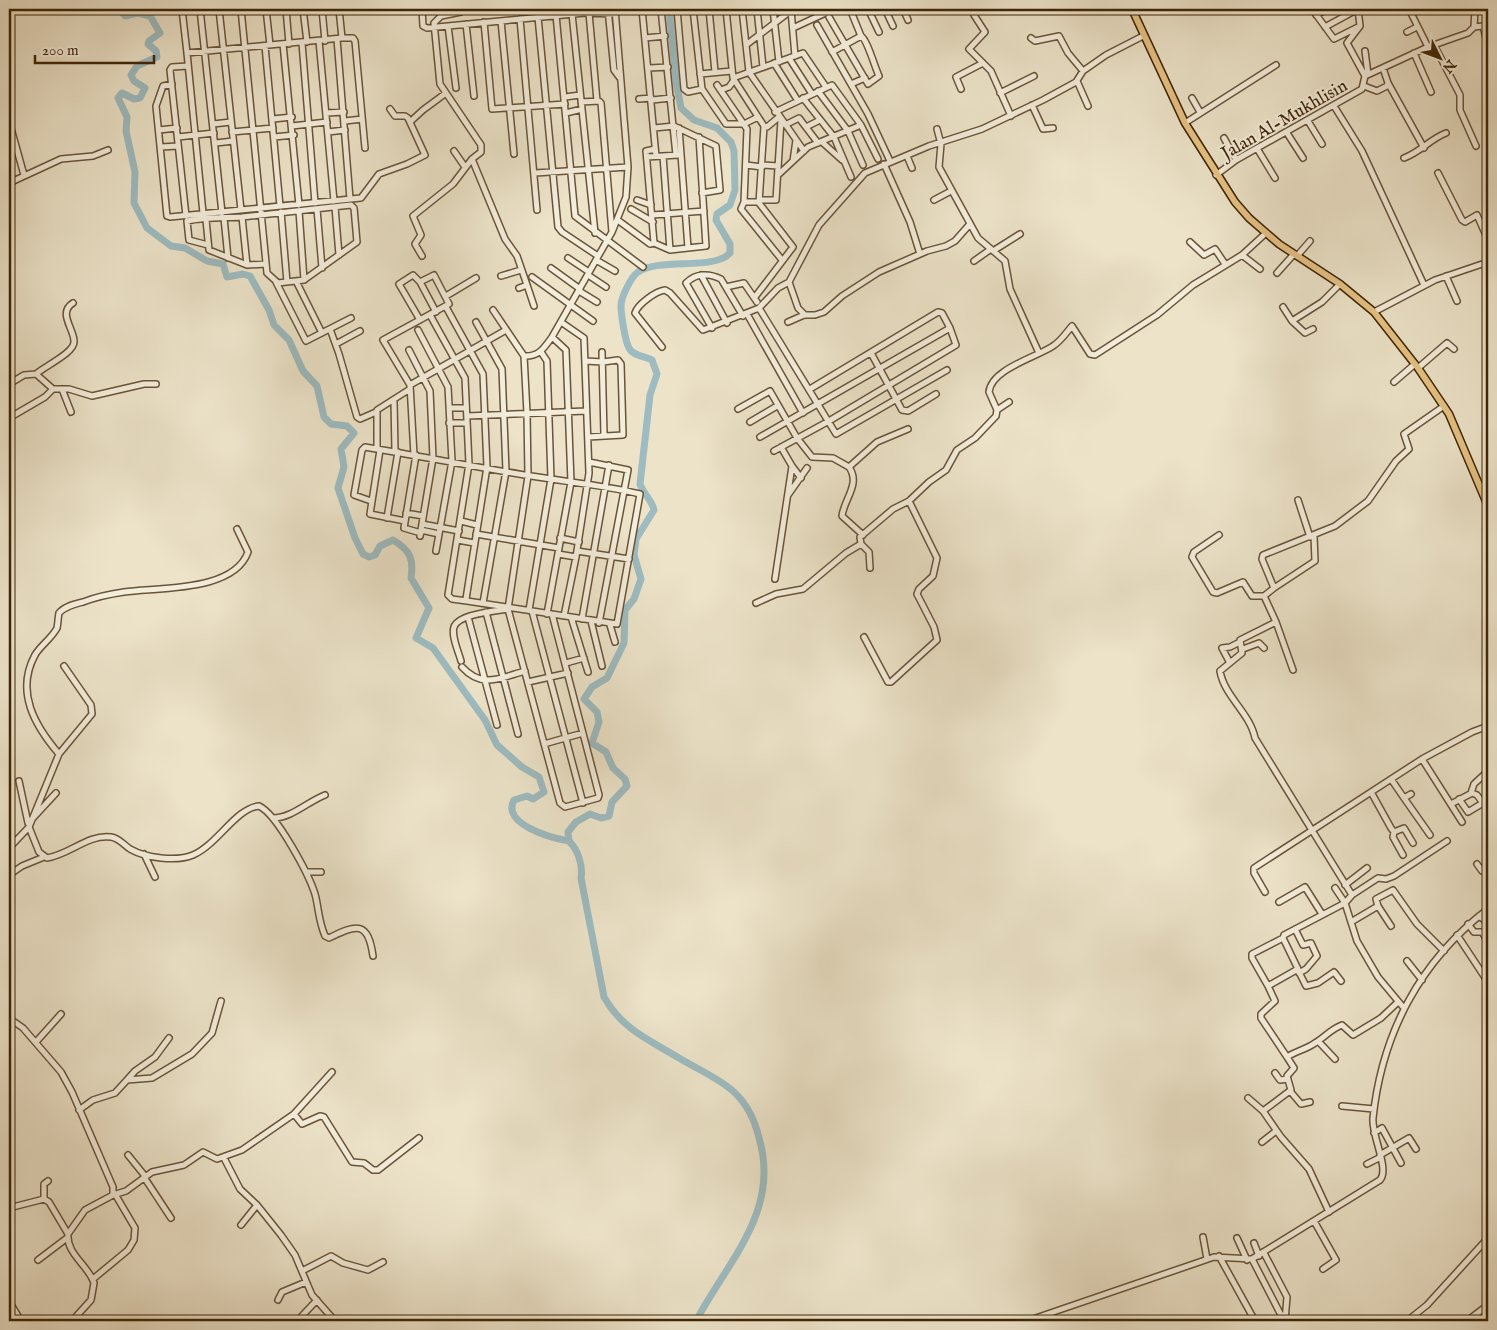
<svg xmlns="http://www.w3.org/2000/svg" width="1497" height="1330" font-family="'IM FELL English',serif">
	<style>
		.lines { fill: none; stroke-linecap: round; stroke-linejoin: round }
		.river { stroke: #9dbbc0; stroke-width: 7 }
		.minor-casing { stroke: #6a5438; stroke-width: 8 }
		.major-casing { stroke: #3f2507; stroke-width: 9 }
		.minor { stroke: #f3eddc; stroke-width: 5 }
		.major { stroke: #e6c284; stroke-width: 6 }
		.labels { text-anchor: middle; stroke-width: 4; stroke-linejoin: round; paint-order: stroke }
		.street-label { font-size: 18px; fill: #3f2507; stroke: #f3eddc }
	</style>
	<rect width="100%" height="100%" fill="#ece3c9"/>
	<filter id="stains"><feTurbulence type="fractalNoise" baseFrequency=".004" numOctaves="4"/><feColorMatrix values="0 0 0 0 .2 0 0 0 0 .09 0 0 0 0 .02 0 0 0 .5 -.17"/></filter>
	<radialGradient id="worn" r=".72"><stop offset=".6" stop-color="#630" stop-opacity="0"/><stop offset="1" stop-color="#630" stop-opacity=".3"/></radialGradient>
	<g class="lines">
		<path class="river" d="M120,9L125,16L138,13L150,16L160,33L149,41L148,44L156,51L157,57L137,66L131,75L134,81L145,88L140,98L134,99L122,93L118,98L127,117L126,131L135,172L134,203L147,228L171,246L185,248L207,261L223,264L227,277L243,274L250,276L269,310L274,325L289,340L303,371L317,386L324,417L331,424L347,426L354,433L341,449L344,467L338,488L355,538L363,554L369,557L375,555L380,546L393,540C410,550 414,559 411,578L429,608L416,638L433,648L485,720L497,745L522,767L539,777L544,792L533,799L527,796L514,800C501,824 551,838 569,841
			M569,841L568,832L576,822L590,814L601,818L609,816L612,802L627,786L625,779L613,768L606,752L592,743L599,722L597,712L584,699L592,687L607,678L624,643L625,610L634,599L641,579L634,555L636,539L654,510C652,500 644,495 640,484L650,395L657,374L652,360C644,356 633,356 629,348C625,341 621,314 621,306C621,297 631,277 638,272C661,257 714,271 730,253V244L716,220L717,214L730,205L735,190L734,151L731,142L717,128L694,120L681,108L676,81L669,9
			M569,841C578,850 583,865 581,878L604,997C622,1029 649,1040 679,1058C697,1069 719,1078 734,1092C747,1104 755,1121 759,1138C781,1211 727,1262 696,1321"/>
		<g class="minor-casing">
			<path id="minor" d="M182,9L187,53L342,38L339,9
				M200,9L222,213
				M219,9L241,210
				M266,9L270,45
				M286,9L289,44
				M303,9L307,42
				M322,9L325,41
				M422,9L423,26L427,28L585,13L615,14
				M463,9L461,12L441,16L434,23L440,84L481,145V152L472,159L505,239L517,256L527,285L519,288
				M608,9L614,70L620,78
				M642,9L656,156
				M661,9L676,155
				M677,9L684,89L688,92L702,89
				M693,9L702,89L726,124H744L758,117
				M709,9L715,72
				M726,9L733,78L764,126L767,127L779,117
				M742,9L749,72L804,151
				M757,9L763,67
				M773,9L779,62
				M868,9L879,32
				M885,9L893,26
				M903,9L908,20
				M920,9L921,10
				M980,9L974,15L985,32L969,49L991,71L1011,116
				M1312,9L1334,39L1358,27
				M1409,9L1428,47
				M791,10L795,56
				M589,13L597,101
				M572,14L595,233
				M556,15L575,216L643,267
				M1316,15L1328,9
				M538,17L558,227L562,232L598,256
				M829,17L868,84L879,76C875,68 867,39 861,36
				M520,19L537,210
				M501,21L514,154
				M484,22L492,109L565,104
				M466,24L474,96
				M817,25L868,114L890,161
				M448,26L456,88
				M1325,27L1358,9L1360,26L1347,43L1365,76
				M1474,27L1483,26L1488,46
				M793,28L834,9
				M1407,32L1417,27
				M342,38H353L355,41L365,148
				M645,38L665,36
				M1031,38L1035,41L1059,36L1068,53L1083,71
				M337,39L350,199
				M319,41L334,201
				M302,43L315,203
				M283,44L299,205
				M746,45L793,9
				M1434,45L1460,95V110L1476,146
				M265,46L280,206
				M1365,51L1368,74
				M832,52L861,36L850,9
				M187,53L203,213
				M1414,53L1431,92
				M789,58L812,94
				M774,63L798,101
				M649,68L668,67
				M700,74L732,71
				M733,78L803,53L826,87
				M1077,81L1088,106
				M1388,83L1424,148
				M172,84L163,86L156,106L167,216L170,217L361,198L379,174L407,164L425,155L408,118L405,116H395L390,109
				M851,84L865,78
				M717,85L747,129L744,202L741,209L782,260
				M1364,86L1377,91L1387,86L1388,83L1383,68
				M961,89L956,77L983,63
				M721,90L729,87L734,80
				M818,91L848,131L863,165
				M1000,93L1034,76
				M565,97L580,95
				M803,98L834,137L851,177
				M1192,98L1200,112
				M639,99L651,98
				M652,100L671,98
				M1032,105L1043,129L1053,128
				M1334,106L1362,151L1424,285
				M775,112L832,85L861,125L878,159
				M326,113L344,112
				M566,113L582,109
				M273,119L292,117
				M9,121L24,175
				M345,121L362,119
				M1308,121L1322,144
				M410,122L423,110L446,93
				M1185,123L1276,65
				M213,124L231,122
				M785,125L799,118L818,143
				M292,126L327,122
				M806,127L820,120
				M654,128L674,126L716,146L720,190L702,193
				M679,128L688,248
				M937,129L941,144L939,167L978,238L1005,261L1010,289L1039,353
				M159,130L177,128
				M232,132L273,128
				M328,132L345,130
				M1287,133L1303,158
				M178,137L214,133
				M274,137L294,135
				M1224,138L1236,160
				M822,142L842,160
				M216,143L233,141
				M161,147L178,146
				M1258,150L1275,178
				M454,151L465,167
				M663,156L670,250
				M907,156L912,168
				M647,157L678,155
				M1404,158C1421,152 1430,139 1446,133
				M793,161L796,140
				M884,164L910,222L920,254
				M746,165L762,167
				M763,165L778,166
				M535,173L628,167
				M1438,173L1462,220L1465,222L1477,215L1488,240
				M778,175L808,147L861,125
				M1216,175L1236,160L1362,89L1365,76L1428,47L1468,33L1474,27L1475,9
				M9,183L61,159L93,156L108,150
				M637,200L651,205
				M760,200H776L781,120
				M934,200L951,191
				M744,202H759
				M335,207L339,255
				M317,209L322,268
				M631,209L653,222
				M299,211L304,280
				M281,212L287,282
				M652,215L704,211
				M186,216L170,70L172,67L188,66
				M242,217L247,265L266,264
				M224,218L228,258
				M206,220L209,250L247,265
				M619,221L650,244L654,243L670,250L706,246L699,137
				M612,232L626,197L628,167L615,9
				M1190,242L1204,255L1215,249L1225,264
				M654,243L646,151L655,149
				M208,245L189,240L187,221C205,217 224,218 242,217C278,213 315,209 351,205L354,208L357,242L304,280L278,283L267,273L241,9
				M993,251L1020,234
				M1242,255L1260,269
				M422,256L415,244L421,235L413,216L453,184L472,159
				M1297,256L1310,241
				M568,258L589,272
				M596,260L615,271
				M974,261L991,249
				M551,268L580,289
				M1277,273L1294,254
				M588,275L606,287
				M701,275L727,323
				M501,276L521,270
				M1446,276L1457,301
				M532,277L593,321
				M296,281L322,333
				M276,282L306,341L351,318
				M789,282L798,308L805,315
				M527,285L534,306
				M726,287L744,283L757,302
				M579,291L597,302
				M446,296L476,278
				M755,297L793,247L759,203L764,126
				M1283,307L1292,321L1322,302L1340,284
				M759,308L836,434L947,370
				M493,310L524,356L527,413L528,476L508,609L560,803L565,807L598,798L599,795L552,614
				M1374,312L1435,280L1488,262
				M747,314L803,413
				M430,315L465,378L469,464L448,595L452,599L467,601
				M420,320L399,284L413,275L420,282L436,312
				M1292,321L1305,333L1313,329
				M476,322L502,369L506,471L483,603
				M561,322L584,338L589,473L576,557L564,616
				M788,322L804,315H815L824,312L842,296L879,272L927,251L946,246L955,241L970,224
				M712,328L686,283C696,273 709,273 721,279L743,316
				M330,329L339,354L357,417L360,419L376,412
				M418,330L448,387L452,461L436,551
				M336,344L360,331
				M662,347L635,313C638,304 656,291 665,290L670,293L703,330L759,308L778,288L789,282L819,225L865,173L929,146L982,129L1043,100L1076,82L1083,71L1106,55L1143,36
				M409,350L430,391L433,458L420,536
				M602,352L604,435
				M871,353L902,410L908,411L936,394
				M524,356C539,357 544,348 552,337L612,232L601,103L599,101L581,102
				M585,361L603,362L618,360L621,364L623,435L588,437
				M1418,368L1447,343L1454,349
				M1394,382L1415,364
				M9,384L24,375L36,374
				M410,385L506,330
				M53,389L36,374C45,366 74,353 74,342C75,330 57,313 73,303
				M62,389L71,412
				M394,401L395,451
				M449,408H466
				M738,409L770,391L797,438L812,457L833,458L849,467
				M997,410L1009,402
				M467,416L586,411
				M9,418L45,397L53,389H69L92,396L144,384H156
				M750,422L777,406
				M449,423H467
				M760,437L950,328L942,313L938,312L810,389
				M377,449V410L410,389
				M380,450L370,514L405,521
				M774,451L829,421L956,345L950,328
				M414,455L410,385L383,340L449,304L434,275L420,282
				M416,455L404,528L421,533
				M589,462L628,470L599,623
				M792,466L801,478
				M788,495L807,468
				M1298,500L1310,537
				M371,501L354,495L362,450L365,447C420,456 475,467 531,476C567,482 604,485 640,494L617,624L467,601L466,599L487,467L483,374L446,307
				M406,513L423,516
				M387,518L398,452
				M461,521L477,525
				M422,524L459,531
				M421,530L439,534
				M476,534L559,548
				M863,535L842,516C844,499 861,484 849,467L877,442L908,429
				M1219,535L1194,552L1192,557L1213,592L1217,593L1243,582L1252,596H1264
				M560,538L579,542
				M458,540L474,543
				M861,544L869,552L870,568
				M577,551L629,559
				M558,554L576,557
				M775,579L792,466L781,447
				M1274,588L1315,561L1314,536
				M756,603L776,594L803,589L846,553L861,544L860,537L893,509L909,501
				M529,610L551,479L547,361L541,352
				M532,611L583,803
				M486,612L518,734
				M547,614L571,482L566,350L552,337
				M468,617L497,725
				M571,617L588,672
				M582,619L609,465
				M591,621L602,666
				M1276,622L1293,670
				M610,625L615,642
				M864,637L888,682H891L937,640L934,627L917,594L919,589L933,576L937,558L909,501L929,482L946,470L957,450L975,438L996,416L997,410L989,392C991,369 1037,357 1053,346C1061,341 1066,333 1072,326L1090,354L1095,355L1157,315L1193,285L1242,255L1266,233
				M1243,649L1259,643L1264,648
				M461,661C459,653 451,636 454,627C458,614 496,611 508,609
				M566,663L584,658
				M1230,663L1222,648L1230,647L1240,642
				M462,667C482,689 500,678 525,671
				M528,682L568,673
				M544,744L583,733
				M59,754C35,726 15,692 35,655C40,646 52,638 57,628C58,624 58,617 59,613C65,606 75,604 83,602C96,597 110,594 124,592C159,587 234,592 248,552L237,529
				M1422,759L1462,822
				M1391,779L1404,798L1411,794
				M19,781L28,823
				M1371,792L1391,828L1394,832L1404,828L1413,843
				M1471,793L1474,784L1488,771
				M1404,798L1430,835
				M1459,799L1468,812L1483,803
				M1451,804L1472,793L1477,795L1488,810
				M273,818C292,818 307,802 325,795
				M32,819L56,793
				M29,827L39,852L47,858C69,855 88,834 111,837C119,838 124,845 130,849C146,858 176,862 193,855C217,845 236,808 259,806C277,814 309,875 315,894C319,909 318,919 325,936L329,938C357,924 368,921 373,956
				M1394,832L1393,837L1403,855
				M9,848L29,827L59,754L92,714L91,705L64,666
				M144,854L155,877
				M1477,864L1482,871L1488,873
				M307,872H321
				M9,875L22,866L44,857
				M1345,885L1367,868
				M1265,892L1254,873V868L1422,759L1472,732L1488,726
				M1352,895L1378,878L1386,879L1394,876L1447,841
				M1279,902L1305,887L1322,914
				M1378,906L1376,899L1393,890L1417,924L1444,951
				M1479,916L1483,919L1488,915
				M1351,922L1378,906L1391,926
				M1468,924L1474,932H1482L1488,942
				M1295,929L1303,945L1311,943L1317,956L1306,969L1299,973
				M1457,935L1488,982
				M1407,961L1422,980
				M1298,970L1306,986L1318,983L1334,972L1341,981
				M1268,986L1252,958V954L1283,938
				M1403,1007L1378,977L1357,941L1345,903L1352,895L1255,738C1250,713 1224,696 1220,671L1242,653L1240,640L1276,622L1264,596L1274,588L1262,559L1263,555L1335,526L1368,501L1396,461L1409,449L1404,434L1444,406
				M9,1021H13L23,1028L61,1072L72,1092L113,1187V1195L85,1210L68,1234C66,1254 89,1266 94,1283L91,1300L72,1321
				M1318,1041L1335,1059
				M36,1042L61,1014
				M1287,1057L1261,1018V1014L1275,1001L1268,986L1298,969L1283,938L1284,935L1345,903L1335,888
				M1275,1073L1280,1080L1288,1079
				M127,1080L135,1071L155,1057L169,1038
				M1290,1091L1301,1104L1310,1102
				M1248,1098L1263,1111
				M1342,1106L1374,1109
				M79,1110L93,1100L115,1093L127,1080L152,1078L192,1054L212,1033L221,1001
				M294,1114L332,1072
				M1374,1133L1382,1128L1401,1163
				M1262,1142L1276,1131
				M128,1155L145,1176
				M1380,1155L1409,1138L1416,1149
				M224,1158L240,1189L257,1205L281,1235L295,1255L312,1295L335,1321
				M1367,1164L1381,1157
				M144,1177L171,1218
				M113,1195L126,1191L152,1172L184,1165L203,1152L217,1159L242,1150L294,1114L302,1124L320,1116L324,1117L352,1162L364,1163L373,1170H378L419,1138
				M44,1199V1184L48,1181
				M9,1208L44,1199L49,1202L68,1234
				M1329,1212L1309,1169L1281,1137L1263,1111L1291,1090L1287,1076L1294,1068L1287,1057C1296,1051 1307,1049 1315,1043C1325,1037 1331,1029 1342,1025L1353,1035L1381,1018L1398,1002
				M1314,1221L1336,1260L1323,1269
				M241,1225L257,1205
				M1203,1237L1207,1259
				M1237,1238L1247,1260
				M1254,1243L1259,1256
				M1264,1253L1287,1297L1285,1321
				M1219,1256L1255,1321
				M1252,1259L1282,1317
				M38,1260L67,1238
				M302,1271L331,1256L343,1263L368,1270L383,1262
				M93,1279L128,1250L134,1240L135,1228L115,1194
				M278,1300L282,1292L306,1282
				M9,1301L21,1321
				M300,1318L317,1300
				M1027,1321L1214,1257L1252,1259L1380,1180C1390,1169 1371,1135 1373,1118C1382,1033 1420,961 1488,909
				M1274,1321L1284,1315
				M1407,1321L1427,1305L1488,1238
				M1467,1321L1488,1305"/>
		</g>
		<g class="major-casing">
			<path id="major" d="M1132,9L1185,123L1235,202L1249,218L1279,244L1340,284L1374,312L1418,368L1449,414L1488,506"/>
		</g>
		<use href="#minor" class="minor"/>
		<use href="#major" class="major"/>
	</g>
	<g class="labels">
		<g class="street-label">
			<text transform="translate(1284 119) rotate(-30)" y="6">Jalan Al-Mukhlisin</text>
		</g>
	</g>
	<rect width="1497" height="1330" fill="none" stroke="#ece3c9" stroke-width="30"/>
	<rect x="10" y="10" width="1477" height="1310" fill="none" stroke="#3f2507" stroke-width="2.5"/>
	<rect x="15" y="15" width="1467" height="1300" fill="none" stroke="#3f2507"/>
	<g transform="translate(1440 58) rotate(132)" stroke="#f3eddc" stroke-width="4" paint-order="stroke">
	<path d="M0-4L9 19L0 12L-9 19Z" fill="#3f2507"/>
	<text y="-8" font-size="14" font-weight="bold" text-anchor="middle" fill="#3f2507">N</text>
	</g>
	<path d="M35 55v8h119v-8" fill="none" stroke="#3f2507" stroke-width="2.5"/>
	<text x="42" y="55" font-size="15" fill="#3f2507" stroke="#f3eddc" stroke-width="4" paint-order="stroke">200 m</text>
	<rect width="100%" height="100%" filter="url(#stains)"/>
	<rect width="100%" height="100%" fill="url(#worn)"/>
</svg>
